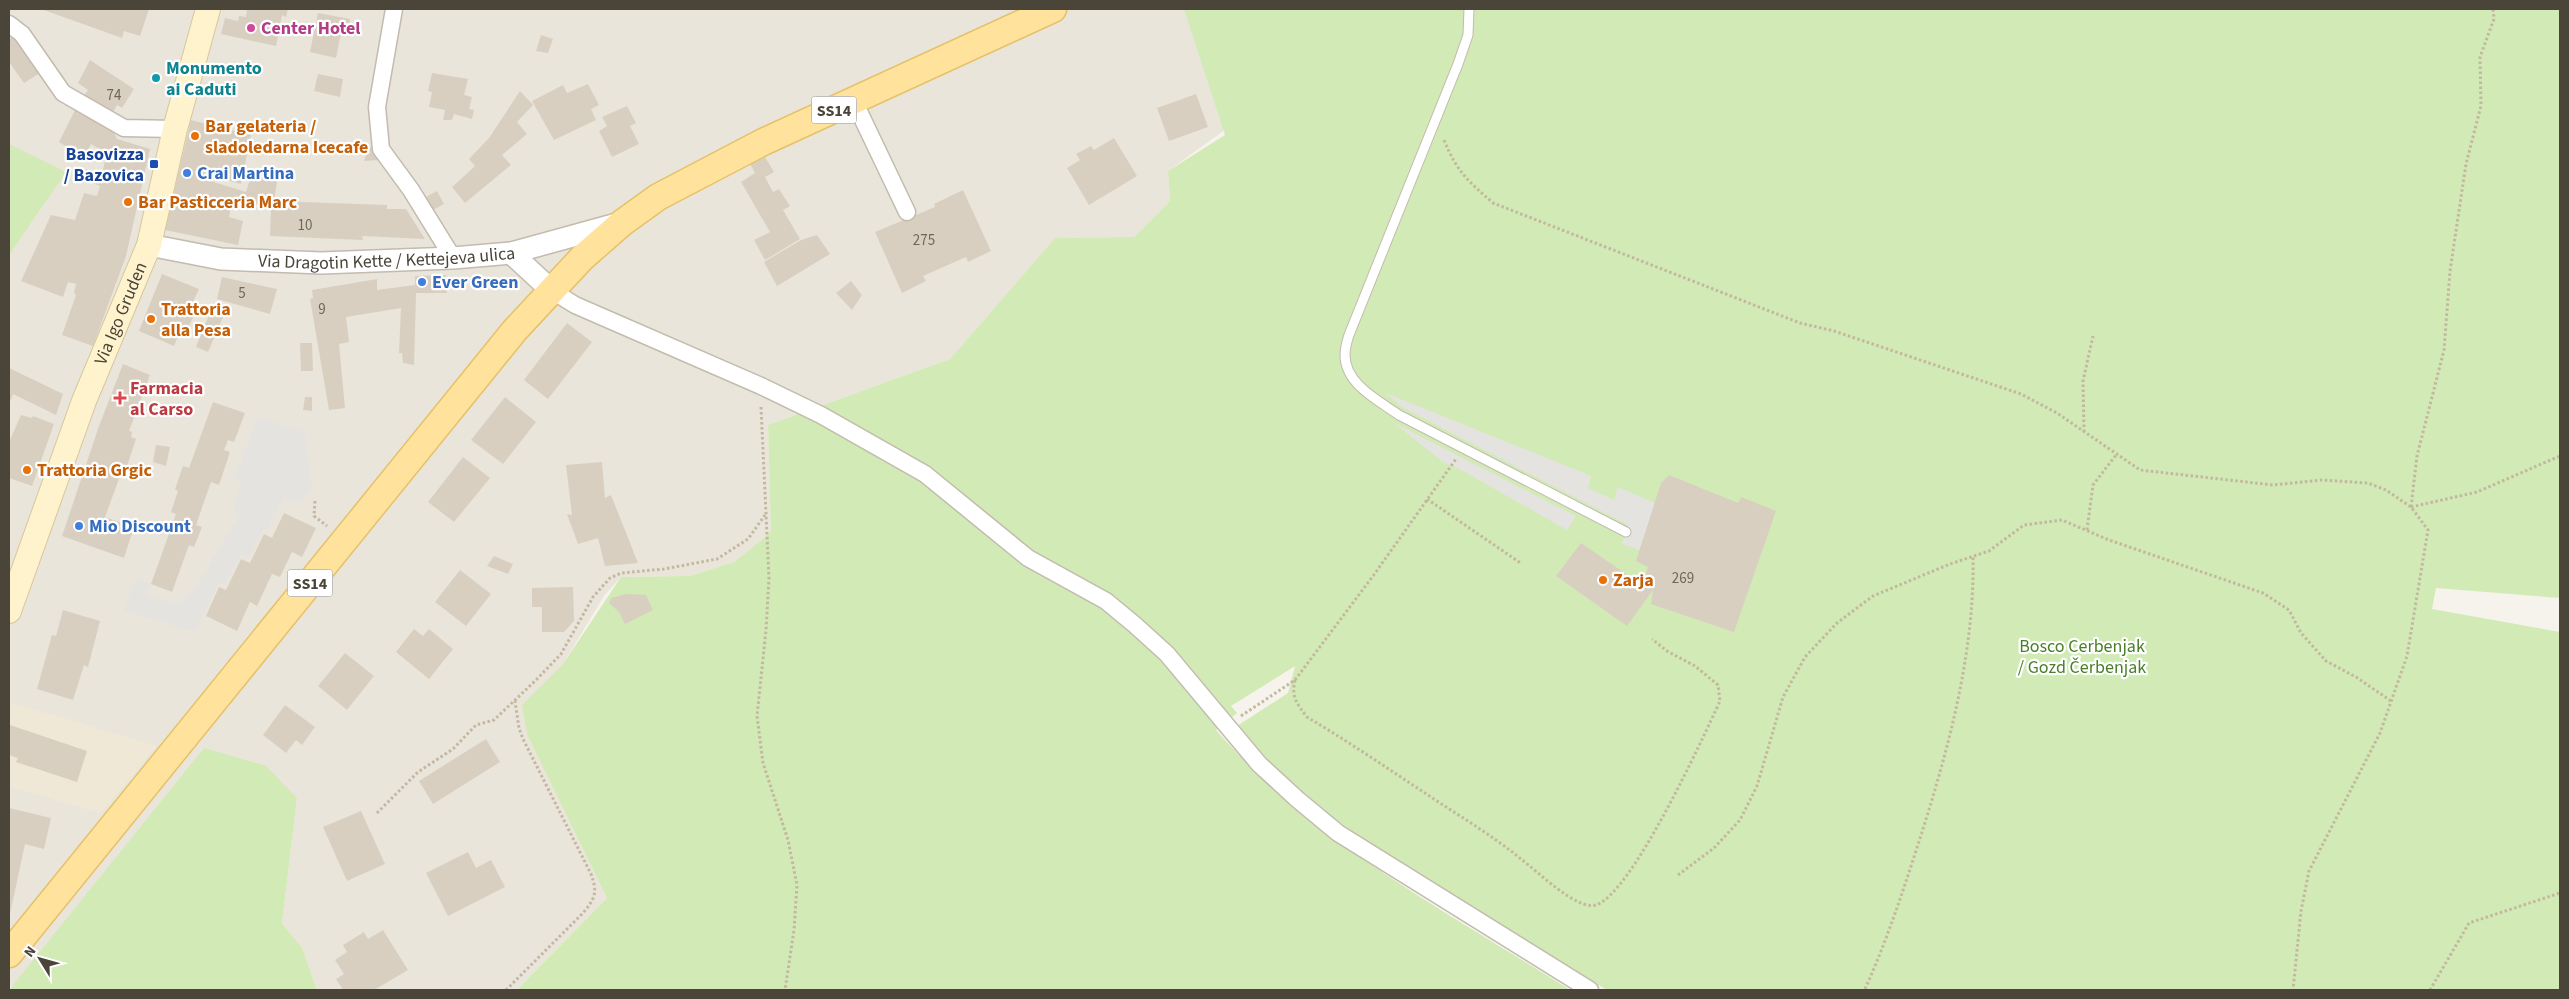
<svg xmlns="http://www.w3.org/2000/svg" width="2569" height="999" font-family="'Source Sans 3',sans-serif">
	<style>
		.residential { fill: #eae5da }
		.education { fill: #efe8d6 }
		.green { fill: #d2eab5 }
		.parking { fill: #e5e3e0 }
		.building { fill: #d8cfc1 }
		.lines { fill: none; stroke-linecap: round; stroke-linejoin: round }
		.service-casing { stroke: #c2bbae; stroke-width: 11 }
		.minor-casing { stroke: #c2bbae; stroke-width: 19 }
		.tertiary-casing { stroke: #c2bbae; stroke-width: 24 }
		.secondary-casing { stroke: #d6c79b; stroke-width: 26 }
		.primary-casing { stroke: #e6c16a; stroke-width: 29 }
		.path { stroke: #c4b79f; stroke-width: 3; stroke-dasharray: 2.5 2.5; stroke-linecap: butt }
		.service { stroke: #fff; stroke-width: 9 }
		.minor { stroke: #fff; stroke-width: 16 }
		.tertiary { stroke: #fff; stroke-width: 21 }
		.secondary { stroke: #fff3cd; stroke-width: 24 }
		.primary { stroke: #ffe39c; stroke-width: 26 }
		.hotel-dot { fill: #d1479c; stroke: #fff; stroke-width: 2 }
		.culture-dot { fill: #0f9aa8; stroke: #fff; stroke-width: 2 }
		.food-dot { fill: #e8710a; stroke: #fff; stroke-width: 2 }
		.transit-dot { fill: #1a4fb4; stroke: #fff; stroke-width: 2 }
		.shop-dot { fill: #3f7fe0; stroke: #fff; stroke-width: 2 }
		.health-dot { fill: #e0444e; stroke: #fff; stroke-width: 2 }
		.labels { text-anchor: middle; stroke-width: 4.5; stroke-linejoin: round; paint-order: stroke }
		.number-label { font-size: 15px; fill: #6e675b }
		.shield { fill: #fff; stroke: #817c74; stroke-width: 1 }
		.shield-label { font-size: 16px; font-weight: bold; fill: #4b4439 }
		.hotel-label { font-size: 18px; font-weight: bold; fill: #b23c85; stroke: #fff; text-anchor: start }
		.culture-label { font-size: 18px; font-weight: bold; fill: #0d838f; stroke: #fff; text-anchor: start }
		.food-label { font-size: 18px; font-weight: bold; fill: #c56008; stroke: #fff; text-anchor: start }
		.transit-label { font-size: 18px; font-weight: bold; fill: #164399; stroke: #fff; text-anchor: end }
		.shop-label { font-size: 18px; font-weight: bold; fill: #366cbe; stroke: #fff; text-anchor: start }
		.street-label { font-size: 18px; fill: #4b4439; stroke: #fff }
		.health-label { font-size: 18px; font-weight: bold; fill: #be3a42; stroke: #fff; text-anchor: start }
		.park-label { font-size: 18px; fill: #4a7f2a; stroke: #fff }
	</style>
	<rect width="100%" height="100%" fill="#f6f3ec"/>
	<path class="residential" d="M9,9H1184L1226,129L1168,171L1170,201L1134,237L1055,238L950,359L768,425L771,532L734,562L690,576L621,577L604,596L563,664L523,705L528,734L607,898L517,990H317L302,948L282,923L297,797L9,988Z"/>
	<path class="education" d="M9,702L157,746L101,813L9,786Z"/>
	<path class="green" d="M1184,9H2560V598L2436,588L2432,609L2560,632V990H1607L1398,865L1316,805L1267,759L1237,726L1288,693L1295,666L1231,706L1237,713L1216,730C1313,842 1446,911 1570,990H517L607,898L527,734L522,705L563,664L621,577L690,576L734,562L771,532L768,425L950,359L1055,238L1134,237L1170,201L1168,171L1225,135Z
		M9,144L66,172L9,255Z
		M204,748L266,766L297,798L282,923L302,948L317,990H9Z"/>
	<path class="parking" d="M1386,393L1591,476L1588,488L1614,500L1618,487L1655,503L1640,550L1622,544L1628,525L1402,407Z
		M258,417L304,432L312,486L301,504L284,497L267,531L263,529L249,559L240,555L225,585L219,583L194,632L123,610L136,579L151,584L145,595L175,604L185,599L198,584L239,515L232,512L242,483L234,479Z
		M1394,423L1576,516L1567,530L1458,468L1443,462Z"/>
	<path class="building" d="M41,9H149L140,36L124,31L122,38Z
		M247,9H288L286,17L282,15L276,46L221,34L225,18L238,21L239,16L246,17Z
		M318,13L350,19L349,30L342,28L336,58L310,52Z
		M541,35L553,39L548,53L536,51Z
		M12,37L26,52L40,73L24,83L9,62V40Z
		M90,60L134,89L122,108L117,105L114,111L108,108L105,113L83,97L88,90L78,83Z
		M432,73L468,79L464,95L472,97L469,109L474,110L472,119L454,114L452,120H443L445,110L429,107L432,92L428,91Z
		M318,74L343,79L340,97L314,91Z
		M588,84L599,105L591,109L596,120L554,140L532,101L563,85L567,93Z
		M520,91L533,105L517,122L527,134L502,155L511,165L465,203L452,187L475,166L469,159L489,138Z
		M1196,94L1208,127L1169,141L1157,108Z
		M627,106L636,123L630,126L639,144L612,157L599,131L607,126L602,117Z
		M75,110L113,130L117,139L150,149L126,256L93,346L62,335L76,295L74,293L76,284L68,282L63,297L21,281L51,215L75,220L84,193L97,196L100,186L82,178L84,169L102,174L107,153L91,144L84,158L59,142Z
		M191,120L251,135L241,184L208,175L207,180L246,192L253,170L278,175L274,201L387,205V209H406L425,239L362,236L363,240L270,236L271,208L233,199L229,217L243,221L238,245L165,230Z
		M1114,138L1137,176L1089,205L1067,168L1080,160L1076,154L1091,146L1094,150Z
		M369,145L381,160L364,161Z
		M765,157L774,172L765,177L773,192L779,189L790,206L783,210L800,239L765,260L754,240L770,232L741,182L755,173L750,164Z
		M963,190L991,251L968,262L966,257L923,276L926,281L902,293L875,232L935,207L934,204Z
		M437,191L444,204L433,210L426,197Z
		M817,235L830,254L777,286L764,262L801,240Z
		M162,274L199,289L189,311L195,313L188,328L182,326L174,346L139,331Z
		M446,275L447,293H416L414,365L403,363L402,353H399L401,308L346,317L349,342L339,344L345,408L329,410L310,299L313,298L312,290L377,279V290L415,285V276Z
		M222,277L277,289L270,314L217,299Z
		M851,281L862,295L852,310L836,293Z
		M211,310L223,317L208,352L196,347Z
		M567,323L592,342L548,399L524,380Z
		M300,343H312L313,371H301Z
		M123,364L150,375L129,431L132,432L131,437L136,439L126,469L123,468L105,517L134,527L124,558L62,536L99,426Z
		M9,368L63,394L56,415L13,394L9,404Z
		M305,397H312V411L303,410Z
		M505,397L536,422L503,464L471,440Z
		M213,402L245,413L234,442L228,440L224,450L230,452L219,485L211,482L196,525L202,527L194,547L189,545L172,592L151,584L176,514L171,512L178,491L175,489L183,466L189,468Z
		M21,415L32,418L33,416L54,424L32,486L9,478V442Z
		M156,445L170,447L166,466L153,462Z
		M463,457L490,478L454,522L428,502Z
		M602,462L605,498L611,495L638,563L605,566L598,538L578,544L567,514L572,515L566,465Z
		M1669,475L1738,503L1741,497L1776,511L1734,632L1651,604L1653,590L1627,626L1556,576L1581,543L1642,585L1648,567L1636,561L1661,483Z
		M284,513L316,528L302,557L292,552L280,577L272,574L257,606L250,602L237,631L206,616L219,587L226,590L241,559L250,563L264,534L272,538Z
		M494,556L513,564L508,574L487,566Z
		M460,570L491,594L466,626L435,602Z
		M573,587L574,621L564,632H542V607H532V588Z
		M626,594L646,595L653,610L625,624L619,612L609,603L611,598Z
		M63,610L100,621L88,667L84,665L73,700L37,689L52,635L56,636Z
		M414,629L423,636L429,629L453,649L429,679L396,652Z
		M345,653L374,676L347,710L318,686Z
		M285,705L315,727L302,745L296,740L286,753L263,735Z
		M10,725L87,751L77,782L16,762L18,758L9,755Z
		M486,739L500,762L433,804L419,781Z
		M9,808L51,818L44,849L25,844L10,914Z
		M361,811L385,864L347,881L323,827Z
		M468,852L476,868L491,860L505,887L448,916L426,873Z
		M383,930L408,970L374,990H343L336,979L344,974L335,960L347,952L343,945L364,932L368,939Z"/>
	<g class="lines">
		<g class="service-casing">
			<path id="service" d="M1469,9L1468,35L1458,64L1349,335C1347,341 1345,348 1345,355C1345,384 1378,400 1399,415L1626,532"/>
		</g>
		<g class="minor-casing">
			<path id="minor" d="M394,9L377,107L381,149L411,190L453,258
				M9,24L22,34L63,93L124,128L175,129
				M854,101L907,212
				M551,290L575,305L761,386L821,415L925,474L1028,558L1106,601L1135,625L1167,654L1259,764L1297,799L1338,833L1590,990"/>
		</g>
		<g class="tertiary-casing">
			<g id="tertiary">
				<path id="s1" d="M149,245L221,259L321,263L453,258L511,253L620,223"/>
				<path d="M511,253L551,290"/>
			</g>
		</g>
		<g class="secondary-casing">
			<g id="secondary">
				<path id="s2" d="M9,611L84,401L149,245L175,129L208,9"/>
			</g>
		</g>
		<g class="primary-casing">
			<path id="primary" d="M9,954L515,330L582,258L622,223L658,197L763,142L1053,9"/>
		</g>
		<path class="path" d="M1444,140C1457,172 1468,181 1493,203L1800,323L1834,331L2021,394L2057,413L2140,470L2273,485L2321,480L2368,483L2386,490L2411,507L2428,530L2407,656L2380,733L2309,871L2301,911L2293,990
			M761,407L769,578L766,630L757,716L763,763L788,840L797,885L794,930L785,990
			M2084,432L2083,381L2093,336
			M1427,499L1522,564
			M315,501L314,516L327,526
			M2411,507L2417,456L2444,350L2450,271L2466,164L2481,106L2480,57L2494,19L2493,9
			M2411,507L2477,492L2560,456
			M2087,530L2093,485L2116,455
			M1295,680C1291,697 1297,704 1307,717C1349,742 1390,770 1431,797C1461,817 1493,836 1521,859C1536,870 1577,911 1596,905C1632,893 1702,740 1720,701L1718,685L1695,666L1667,651L1652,639
			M1241,716L1295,680L1373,576L1456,459
			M377,813L418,772L453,749L476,725L494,720L536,680L561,654L593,597L610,578L621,573L664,569L717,559L748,539L765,515
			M1678,875L1714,848L1740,820L1757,786L1783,697L1805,657L1837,623L1873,596L1950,564L1989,551L2024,525L2062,520L2109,540L2263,593L2289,610L2301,633L2326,661L2356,677L2391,701
			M1865,989C1885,945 1900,900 1915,854C1946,758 1975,657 1973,556
			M506,990L582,914C595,899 598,893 591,874L523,739L519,728L515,701
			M2430,990L2469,923L2560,893"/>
		<use href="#service" class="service"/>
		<use href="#minor" class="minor"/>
		<use href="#tertiary" class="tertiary"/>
		<use href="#secondary" class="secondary"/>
		<use href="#primary" class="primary"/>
	</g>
	<circle class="hotel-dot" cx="251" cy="28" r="5"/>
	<circle class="culture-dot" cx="156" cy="78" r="5"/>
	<g class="food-dot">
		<circle cx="195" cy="136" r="5"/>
		<circle cx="128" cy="202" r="5"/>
		<circle cx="151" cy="319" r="5"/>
		<circle cx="27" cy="470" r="5"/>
		<circle cx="1603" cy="580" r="5"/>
	</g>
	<rect class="transit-dot" x="149" y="159" width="10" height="10" rx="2.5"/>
	<g class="shop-dot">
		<circle cx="187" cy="173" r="5"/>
		<circle cx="422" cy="282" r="5"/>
		<circle cx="79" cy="526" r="5"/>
	</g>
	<path class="health-dot" d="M117.5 390.5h5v5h5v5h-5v5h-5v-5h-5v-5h5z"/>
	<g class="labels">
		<g class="number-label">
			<text x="114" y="100">74</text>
			<text x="305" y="230">10</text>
			<text x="924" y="245">275</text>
			<text x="242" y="298">5</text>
			<text x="322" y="314">9</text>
			<text x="1683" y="583">269</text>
		</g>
		<g class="shield">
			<rect x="811.5" y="96.5" width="45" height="27" rx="4"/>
			<rect x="287.5" y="569.5" width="45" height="27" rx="4"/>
		</g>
		<g class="shield-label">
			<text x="834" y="116">SS14</text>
			<text x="310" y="589">SS14</text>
		</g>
		<g class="hotel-label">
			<text x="261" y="34">Center Hotel</text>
		</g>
		<g class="culture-label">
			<text x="166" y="74">Monumento<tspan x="166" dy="21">ai Caduti</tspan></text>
		</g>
		<g class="food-label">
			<text x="205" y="132">Bar gelateria /<tspan x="205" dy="21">sladoledarna Icecafe</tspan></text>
			<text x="138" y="208">Bar Pasticceria Marc</text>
			<text x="161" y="315">Trattoria<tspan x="161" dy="21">alla Pesa</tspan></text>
			<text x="37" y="476">Trattoria Grgic</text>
			<text x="1613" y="586">Zarja</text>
		</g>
		<g class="transit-label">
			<text x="144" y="160">Basovizza<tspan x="144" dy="21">/ Bazovica</tspan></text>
		</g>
		<g class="shop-label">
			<text x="197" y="179">Crai Martina</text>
			<text x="432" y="288">Ever Green</text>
			<text x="89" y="532">Mio Discount</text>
		</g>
		<g class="street-label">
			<text dy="6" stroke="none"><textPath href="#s1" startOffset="239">Via Dragotin Kette / Kettejeva ulica</textPath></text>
			<text dy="6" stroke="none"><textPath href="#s2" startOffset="318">Via Igo Gruden</textPath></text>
		</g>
		<g class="health-label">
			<text x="130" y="394">Farmacia<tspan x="130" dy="21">al Carso</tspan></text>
		</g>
		<g class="park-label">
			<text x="2082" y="652">Bosco Cerbenjak<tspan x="2082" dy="21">/ Gozd Čerbenjak</tspan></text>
		</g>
	</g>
	<rect width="2569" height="999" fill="none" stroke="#4b4439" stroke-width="20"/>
	<g transform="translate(40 959) rotate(307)" stroke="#ffffff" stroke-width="4" paint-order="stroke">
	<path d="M0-4L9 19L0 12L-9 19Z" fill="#4b4439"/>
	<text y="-8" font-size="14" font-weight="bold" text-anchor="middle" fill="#4b4439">N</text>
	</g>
</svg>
